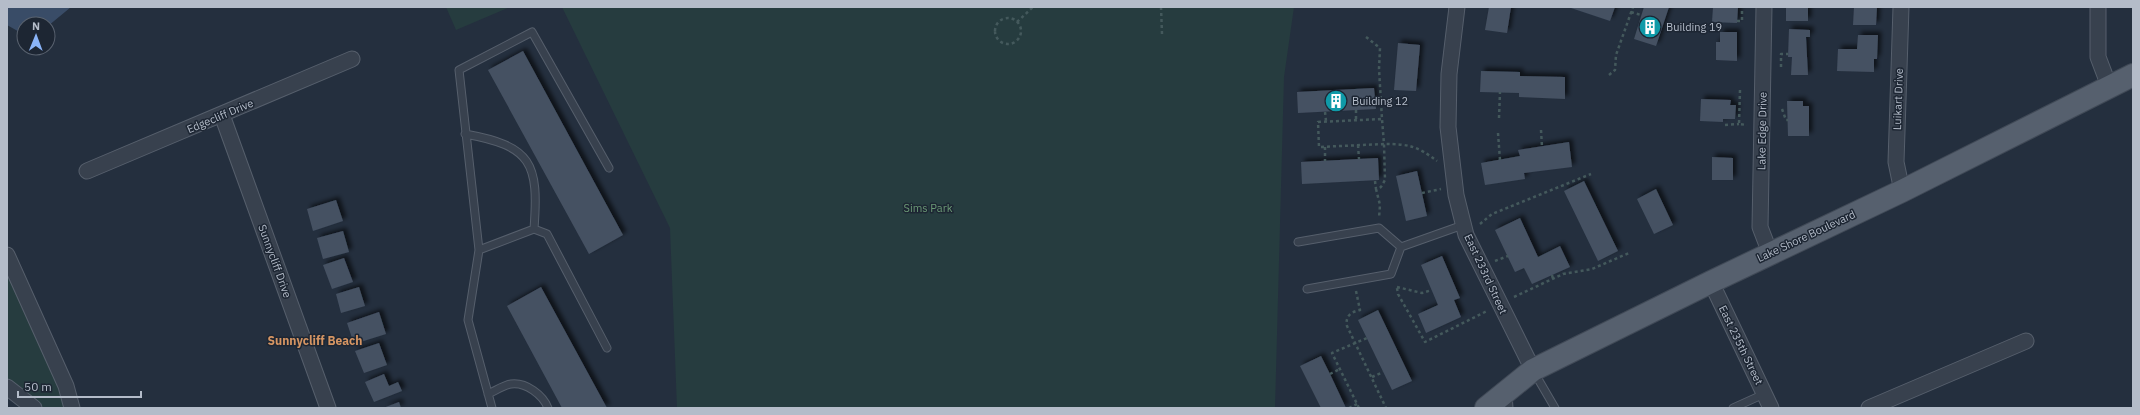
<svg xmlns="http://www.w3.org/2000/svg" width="2140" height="415" font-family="'IBM Plex Sans',sans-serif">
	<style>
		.green { fill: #263c3f }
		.water { fill: #394c67 }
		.building { fill: #455162; filter: url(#shadow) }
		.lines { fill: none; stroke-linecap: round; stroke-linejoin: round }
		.lane-casing { stroke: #565f6c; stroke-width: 9 }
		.street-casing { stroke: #565f6c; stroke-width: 17 }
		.primary-casing { stroke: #414a57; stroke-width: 24 }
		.path { stroke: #44595c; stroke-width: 2.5; stroke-dasharray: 3 3; stroke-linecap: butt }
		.lane { stroke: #38414e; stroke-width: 7 }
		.street { stroke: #38414e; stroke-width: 15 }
		.primary { stroke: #56606e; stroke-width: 22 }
		.labels { text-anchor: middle; stroke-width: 3; stroke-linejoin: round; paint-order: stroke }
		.poi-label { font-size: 11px; fill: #b4bcc9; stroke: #1d2633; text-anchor: start }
		.street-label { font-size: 11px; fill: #b4bcc9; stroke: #1d2633 }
		.park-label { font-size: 11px; fill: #6b9a76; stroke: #1d2633 }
		.neighbourhood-label { font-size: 12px; font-weight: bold; fill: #d59563; stroke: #1d2633 }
	</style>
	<defs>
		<filter id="shadow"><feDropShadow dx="3.5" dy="-3.5" stdDeviation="2" flood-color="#0009"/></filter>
	</defs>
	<rect width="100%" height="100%" fill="#242f3e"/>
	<path class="green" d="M446,7H510L456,30Z
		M562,7H1294L1284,77L1275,408H677L670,228Z
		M7,255L72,408H34L7,387Z"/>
	<path class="water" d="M7,7H71L48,26V24H24L23,34L7,25Z"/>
	<path class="building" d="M1489,7H1511L1507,33L1485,30Z
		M1568,7H1615L1610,21Z
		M1644,7H1669L1656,46L1634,39Z
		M1713,7H1738L1737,23L1712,22Z
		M1786,7H1808V21H1786Z
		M1854,7H1877L1876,25H1853Z
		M1789,29L1810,30V37H1806L1808,75H1791L1792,57H1788Z
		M1720,32H1737V61L1716,60V42H1720Z
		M1858,35H1878L1877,59H1874V72L1837,71L1838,49H1857Z
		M1398,43L1420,45L1416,91L1394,90Z
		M523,51L623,235L589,254L488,70Z
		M1481,71L1520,72V76L1565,77V99L1519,97V93L1480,92Z
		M1374,88L1376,109L1298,113L1297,92Z
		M1701,99L1731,100L1730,105H1736L1735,119H1723V122L1700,121Z
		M1787,101H1803V106H1809V136H1788Z
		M1569,142L1572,167L1524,173L1525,179L1485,185L1481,163L1520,156L1518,150Z
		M1712,157L1733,158V180H1712Z
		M1378,158L1379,180L1302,184L1301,162Z
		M1417,171L1427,216L1406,221L1396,176Z
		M1584,181L1618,251L1598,261L1564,191Z
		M1656,189L1673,225L1654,234L1637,199Z
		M336,200L343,221L313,231L307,209Z
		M1520,218L1538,257L1560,246L1570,267L1532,284L1524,268L1515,272L1495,230Z
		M343,231L349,252L323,259L317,238Z
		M1442,256L1460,298L1454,300L1461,317L1426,333L1418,314L1438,305L1421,265Z
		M344,258L353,282L332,289L323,265Z
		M359,287L365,306L341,313L336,294Z
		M541,287L607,408H562L507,306Z
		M1378,310L1412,381L1392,390L1358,320Z
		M379,312L386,334L354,344L347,323Z
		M379,343L387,365L364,373L355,351Z
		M1321,356L1330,374L1346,408H1321L1300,366Z
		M384,374L389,386L398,382L402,391L374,402L365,382Z
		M399,402L401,408H383Z"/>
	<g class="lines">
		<g class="lane-casing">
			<path id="lane" d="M465,134C532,146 539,163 534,229
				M1298,242L1379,228L1401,247
				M479,250L534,229L547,234L607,348
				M1307,289L1391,274L1401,247L1463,225
				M1534,372L1555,408
				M488,394C495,391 504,385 511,384C526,382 543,395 548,408
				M1508,394L1509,408
				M492,408L468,320L479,250L459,70L532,32L609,168
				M1733,408L1764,394"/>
		</g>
		<g class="street-casing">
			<path id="street" d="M1457,7L1449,74L1448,127L1456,195L1466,235L1533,370
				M1764,7L1760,227L1770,253
				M1901,7L1896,162L1902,191
				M2098,7V57L2109,86
				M222,115L328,408
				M87,171L352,59
				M7,255L66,386L72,408
				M1711,282L1771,408
				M7,387L34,408
				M1869,408L2026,341"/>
		</g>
		<g class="primary-casing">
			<path id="primary" d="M1486,408L1533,370L1711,282L1902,191L2133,75"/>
		</g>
		<path class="path" d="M1161,7L1162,34
			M1631,12L1641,15
			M995 31a13 13 0 1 1 26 0a13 13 0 1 1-26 0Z
			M1737,21H1742V7
			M1017,22L1033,7
			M1366,37L1380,48L1379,69L1382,119L1318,122L1319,147L1384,144L1382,119
			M1781,67V54H1788
			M1609,75L1615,70L1616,55L1633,7
			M1740,90L1739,124L1747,125
			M1782,109L1786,120H1788
			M1356,110V120
			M1325,112L1326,121
			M1499,118L1500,92
			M1725,125L1739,124
			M1541,130L1542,147
			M1498,133L1500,160
			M1358,145L1359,159
			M1325,147V161
			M1375,181L1376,189L1381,187L1385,180L1384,144C1409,144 1417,146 1437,161
			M1376,189L1380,205L1379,218
			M1422,193L1441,189
			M1480,224L1492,214L1591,174
			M1495,261L1508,256
			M1552,275L1553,279
			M1397,287L1422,293L1432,290
			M1397,288L1398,294L1425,342L1487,311
			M1356,291L1360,310C1351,312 1345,316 1347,326L1386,408
			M1514,297L1563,274L1592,269L1629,253
			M1330,374L1340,369
			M1372,377L1383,372
			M1349,408L1357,404
			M1359,408L1332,353L1367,338"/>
		<use href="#lane" class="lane"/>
		<use href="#street" class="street"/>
		<use href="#primary" class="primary"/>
	</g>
	<defs>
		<g id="building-disc" transform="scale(1.15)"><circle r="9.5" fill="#0f9aa8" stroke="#1d2633"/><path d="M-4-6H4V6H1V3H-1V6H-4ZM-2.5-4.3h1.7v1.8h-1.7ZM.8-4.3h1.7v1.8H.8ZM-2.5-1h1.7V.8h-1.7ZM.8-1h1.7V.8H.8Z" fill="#fff"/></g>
	</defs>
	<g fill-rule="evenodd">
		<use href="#building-disc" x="1650" y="27"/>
		<use href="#building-disc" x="1336" y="101"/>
	</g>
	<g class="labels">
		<g class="poi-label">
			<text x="1666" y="31">Building 19</text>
			<text x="1352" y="105">Building 12</text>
		</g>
		<g class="street-label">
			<text transform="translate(1898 99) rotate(-88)" y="4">Luikart Drive</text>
			<text transform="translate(220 116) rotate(-23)" y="4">Edgecliff Drive</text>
			<text transform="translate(1762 131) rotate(-89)" y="4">Lake Edge Drive</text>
			<text transform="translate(1806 236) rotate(-25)" y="4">Lake Shore Boulevard</text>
			<text transform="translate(275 261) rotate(70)" y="4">Sunnycliff Drive</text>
			<text transform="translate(1486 274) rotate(65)" y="4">East 233rd Street</text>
			<text transform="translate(1741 345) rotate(64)" y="4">East 235th Street</text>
		</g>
		<g class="park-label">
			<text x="928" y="212">Sims Park</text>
		</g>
		<g class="neighbourhood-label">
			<text x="315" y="345">Sunnycliff Beach</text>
		</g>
	</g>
	<rect width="2140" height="415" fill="none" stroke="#b4bcc9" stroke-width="16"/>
	<g transform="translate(36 36) rotate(1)"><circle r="19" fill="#1d2633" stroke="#59626f"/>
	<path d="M0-3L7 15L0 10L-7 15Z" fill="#8ab4f8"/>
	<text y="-6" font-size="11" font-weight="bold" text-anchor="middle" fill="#b4bcc9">N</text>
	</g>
	<path d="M18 391v6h123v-6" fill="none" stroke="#b4bcc9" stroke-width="2"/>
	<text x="24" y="391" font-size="12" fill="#b4bcc9" stroke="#1d2633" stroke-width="3" paint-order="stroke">50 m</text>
</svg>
